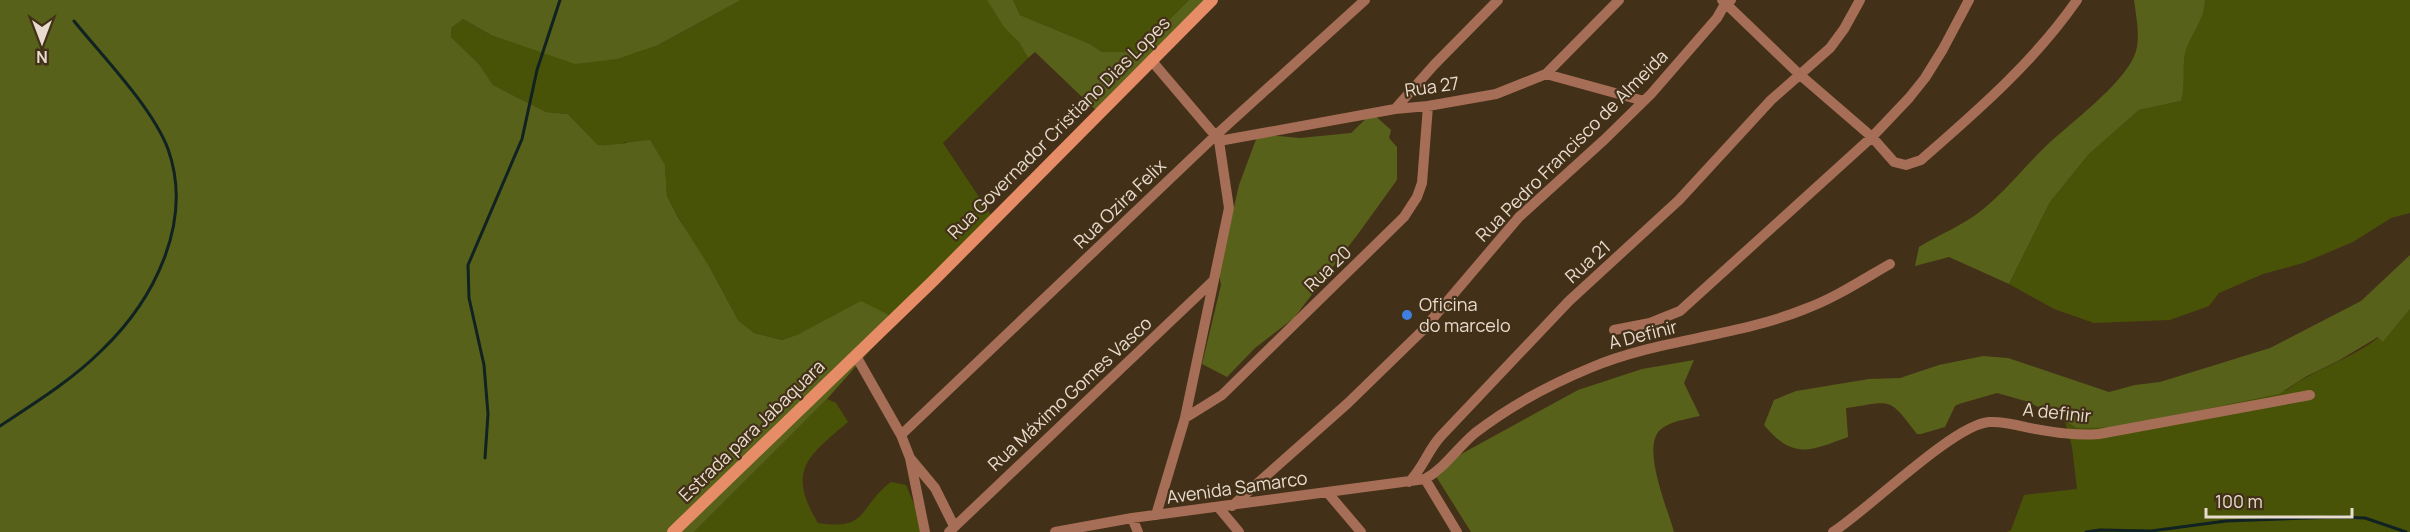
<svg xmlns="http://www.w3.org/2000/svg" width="2410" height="532" font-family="Manrope,sans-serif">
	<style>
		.green { fill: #495307 }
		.forest { fill: #57611a }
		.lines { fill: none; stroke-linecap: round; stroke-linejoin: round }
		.stream { stroke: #102222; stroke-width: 3 }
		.street { stroke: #a66e57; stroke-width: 10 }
		.secondary { stroke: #e68c67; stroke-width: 12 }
		.shop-dot { fill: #3f7fe0; stroke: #433018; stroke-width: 2 }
		.labels { text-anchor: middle; stroke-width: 4.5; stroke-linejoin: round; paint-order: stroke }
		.street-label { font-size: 18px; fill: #e8dcce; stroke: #433018 }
		.poi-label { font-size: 18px; fill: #e8dcce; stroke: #433018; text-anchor: start }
	</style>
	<rect width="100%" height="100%" fill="#433018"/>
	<path class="green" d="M741,0H987L1019,42L1028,58L943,143L995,221L895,322L799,334L782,340L754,333L738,320L709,266L692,242L667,196L665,165L625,142L616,146L598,145L568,114L546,112L493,85L479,64L451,37V28L463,19L491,35L658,45Z
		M1013,0H1189L1137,52H1102L1090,44L1020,15Z
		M2205,0H2410V213L2391,218L2353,242L2303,263L2263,274L2219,293L2209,306L2170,320L2094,323L2054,309L2009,284L2050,202L2089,154L2139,110L2181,101C2186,85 2182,69 2185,53C2190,34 2205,21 2205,0Z
		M2410,309V532H2007L2011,530L2024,495L2077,489L2072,447L2065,422L2077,428L2287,390C2315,368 2351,360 2379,337L2383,342Z
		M827,399L836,403L848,422C808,456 786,470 818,523C869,531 858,507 891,482L906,485L926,532H694Z"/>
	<path class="forest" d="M0,0H741L658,45L617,59L575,64L491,35L463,19L451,28V37L479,64L493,85L546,112L568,114L598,145C616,146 632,141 650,140L665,165L667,196L679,219L709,266L738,320L754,333L782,340L799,334L861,301L887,314L895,322L827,399L694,532H0Z
		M987,0H1013L1020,15L1090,44L1102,52H1137L1189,0H1213L1102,116L1035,52L1028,58L1019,42L1004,27Z
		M2134,0H2205C2205,21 2190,34 2185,54C2182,69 2186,85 2181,101L2139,110L2089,154L2050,202L2009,284L1949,257L1915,266L1919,247C1940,234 1962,226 1982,210C2006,191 2024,167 2046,146C2070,123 2123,85 2135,54C2141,38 2136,16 2134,0Z
		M1372,113L1391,130L1389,138L1397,147V180L1358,234L1294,318L1255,348L1227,377L1202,364L1221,285L1219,274L1239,185L1258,134L1300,138L1351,133Z
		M2410,255V309L2383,342L2378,337L2338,361L2307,376L2279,394L2117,427L2077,428L2029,402L1997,393L1959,404L1955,406L1945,427L1921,434H1917C1888,396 1893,401 1846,408L1848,437C1810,451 1793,460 1764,425L1774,400L1796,391L1869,379L1900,378L1939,365L1983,356L2008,358L2109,392L2135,385L2160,382L2270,348L2361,301Z
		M1694,360L1684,383L1700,416C1687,419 1670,421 1660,430C1641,448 1668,509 1674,532H1471L1432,470L1578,390L1642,369Z"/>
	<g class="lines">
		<path class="stream" d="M0,426C35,403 72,380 102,350C154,300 194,222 168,149C152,107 103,57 74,21
			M485,458L488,414L484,365L469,298L468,265L522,139L537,70L560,0
			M2086,532L2100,530L2151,531L2226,521L2338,517L2365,518L2406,532"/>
		<path class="street" d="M1722,0L1799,74L1872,137L1894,162L1906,165L1921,160C1977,111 2034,62 2077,0
			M1151,60L1219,140
			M1546,74L1619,0
			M1395,109L1434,65L1498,0
			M1219,141L1395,109L1428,106L1496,94L1546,74L1644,101
			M1614,330L1650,323L1680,311L1872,137L1909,98L1925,78L1943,49L1969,0
			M856,356L901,435L910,458L935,488L954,526
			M1185,418L1222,395L1404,217L1417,197L1422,183L1428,106
			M901,435L1215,136L1365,0
			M910,458L925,532
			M1425,479L1457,532
			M1409,482C1423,468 1428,450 1441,436L1569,301L1679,200L1771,100L1830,48L1844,29L1860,0
			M1327,492L1361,532
			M1232,506L1348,403L1422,331L1519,217L1604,140L1651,94L1717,18L1725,4L1731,0
			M1219,508L1239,532
			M1156,515L1185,418L1229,208L1219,141
			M1132,518L1138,532
			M949,532L1214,280
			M1055,532L1132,518L1425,479C1445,468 1457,448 1475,433C1510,406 1549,385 1590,368C1658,339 1736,337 1805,309C1835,298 1862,280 1890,264
			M1833,532C1869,509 1953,425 1989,422C2003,421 2017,425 2030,428C2053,432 2075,436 2099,434L2310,395"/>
		<path class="secondary" d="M673,532L933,281L1212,0"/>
	</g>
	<circle class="shop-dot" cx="1407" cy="315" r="6"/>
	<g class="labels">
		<g class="street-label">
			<text transform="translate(1432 87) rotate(-8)" y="6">Rua 27</text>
			<text transform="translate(1059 128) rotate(-45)" y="6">Rua Governador Cristiano Dias Lopes</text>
			<text transform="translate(1572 146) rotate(-45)" y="6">Rua Pedro Francisco de Almeida</text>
			<text transform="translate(1120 204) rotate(-44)" y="6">Rua Ozira Felix</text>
			<text transform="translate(1588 262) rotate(-42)" y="6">Rua 21</text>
			<text transform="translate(1328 269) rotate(-44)" y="6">Rua 20</text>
			<text transform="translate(1643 335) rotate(-14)" y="6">A Definir</text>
			<text transform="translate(1070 394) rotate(-43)" y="6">Rua Máximo Gomes Vasco</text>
			<text transform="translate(2057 413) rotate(6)" y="6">A definir</text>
			<text transform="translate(752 431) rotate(-44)" y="6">Estrada para Jabaquara</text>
			<text transform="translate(1237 488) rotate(-8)" y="6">Avenida Samarco</text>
		</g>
		<g class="poi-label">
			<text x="1419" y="311">Oficina<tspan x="1419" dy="21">do marcelo</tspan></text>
		</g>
	</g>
	<g transform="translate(42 42) rotate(180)" stroke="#433018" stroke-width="4.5" paint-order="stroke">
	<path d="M0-4.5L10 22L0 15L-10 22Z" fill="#e8dcce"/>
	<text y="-9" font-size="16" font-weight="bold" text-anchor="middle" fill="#e8dcce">N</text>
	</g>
	<path d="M2206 508v9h146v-9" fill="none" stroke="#e8dcce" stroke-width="3"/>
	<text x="2215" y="508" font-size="18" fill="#e8dcce" stroke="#433018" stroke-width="4.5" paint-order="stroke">100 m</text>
</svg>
